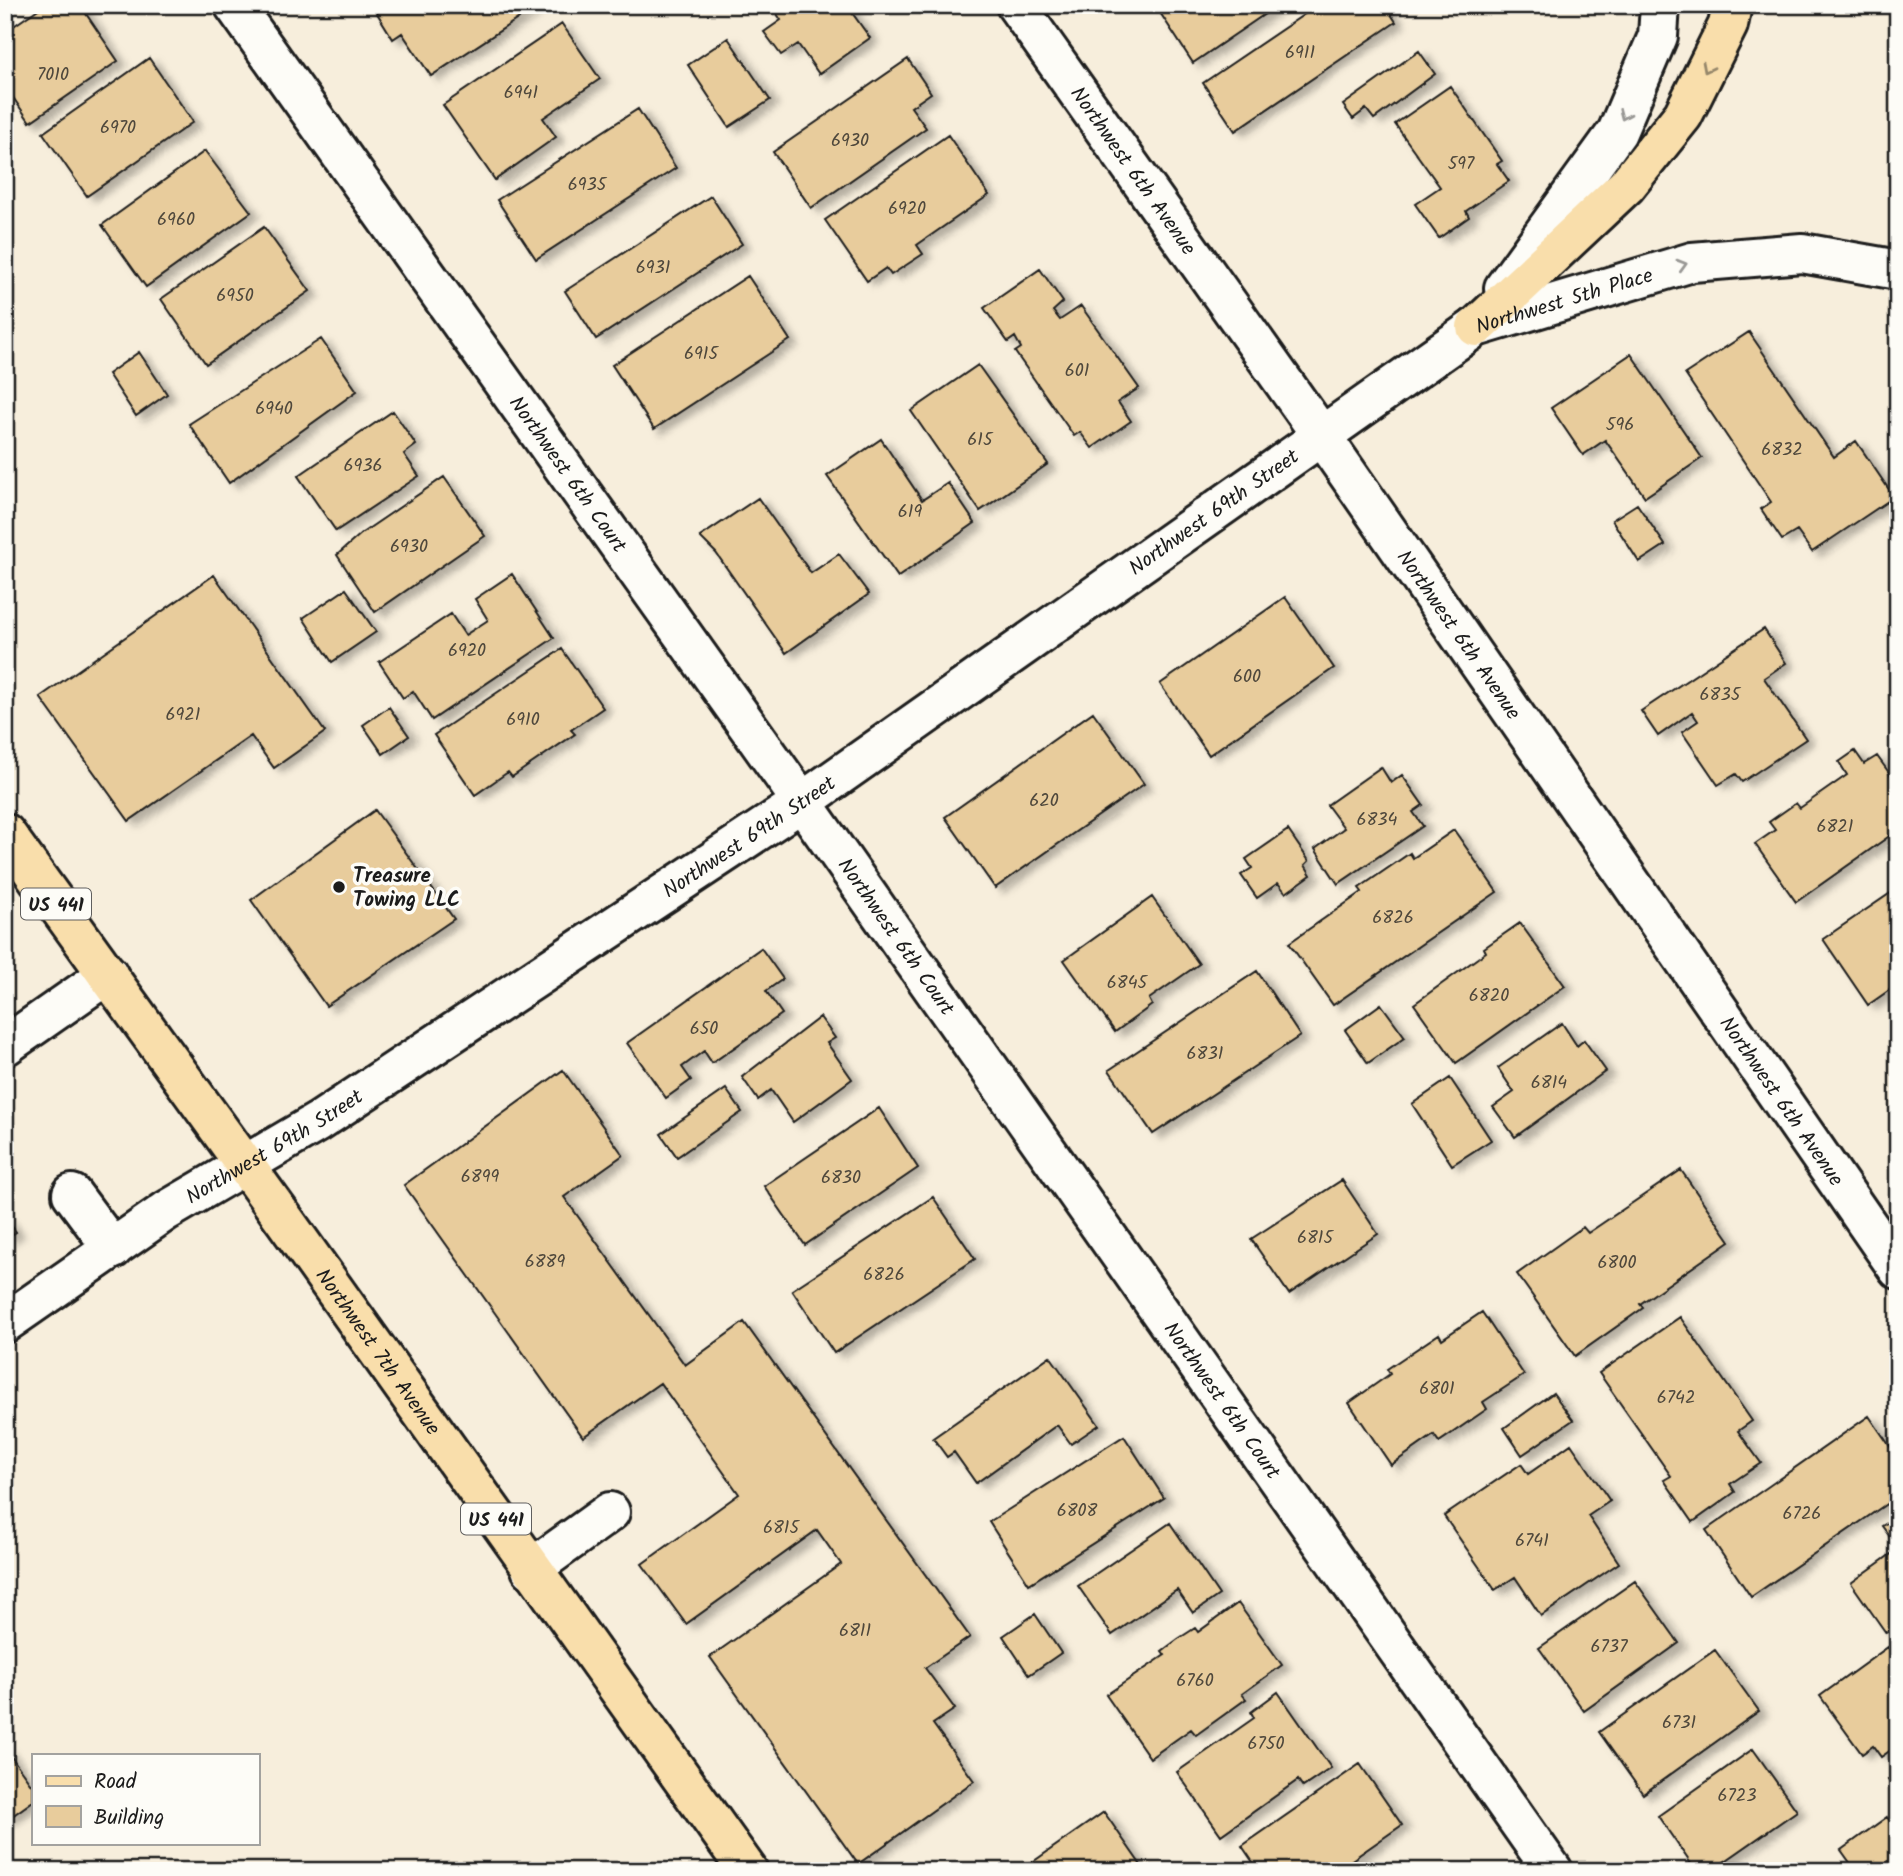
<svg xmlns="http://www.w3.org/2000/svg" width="1903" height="1876" font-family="Kalam,sans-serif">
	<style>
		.building { fill: #e8cc9c; stroke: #1c1c1c; stroke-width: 2; filter: url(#shadow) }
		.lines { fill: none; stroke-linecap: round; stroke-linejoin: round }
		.minor-casing { stroke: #1c1c1c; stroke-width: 44 }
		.major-casing { stroke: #1c1c1c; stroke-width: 44 }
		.highway-casing { stroke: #1c1c1c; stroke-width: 44 }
		.minor { stroke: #fdfcf7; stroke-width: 38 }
		.major { stroke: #f9deab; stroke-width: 38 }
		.highway { stroke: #f9deab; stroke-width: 38 }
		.oneway { stroke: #96876b }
		.oneway2 { stroke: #989794 }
		.poi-dot { fill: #1c1c1c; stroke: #fdfcf7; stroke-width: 2.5 }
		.labels { text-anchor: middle; stroke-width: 7; stroke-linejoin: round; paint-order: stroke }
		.number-label { font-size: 18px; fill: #4f483c }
		.shield { fill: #fdfcf7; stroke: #605f5e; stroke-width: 2 }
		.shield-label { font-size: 19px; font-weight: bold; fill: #1c1c1c }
		.street-label { font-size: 21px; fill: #1c1c1c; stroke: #fdfcf7 }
		.poi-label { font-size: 21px; font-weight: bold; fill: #1c1c1c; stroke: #fdfcf7; text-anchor: start }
	</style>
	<defs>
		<filter id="shadow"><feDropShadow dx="8" dy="4.5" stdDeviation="3.5" flood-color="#0004"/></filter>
	</defs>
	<rect width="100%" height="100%" fill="#f7eedc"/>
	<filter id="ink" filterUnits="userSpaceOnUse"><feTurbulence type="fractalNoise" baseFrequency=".0143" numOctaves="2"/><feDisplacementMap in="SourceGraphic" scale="14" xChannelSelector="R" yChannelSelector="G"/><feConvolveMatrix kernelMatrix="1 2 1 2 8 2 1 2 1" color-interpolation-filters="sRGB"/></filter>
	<g filter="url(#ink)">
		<path class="building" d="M44,5H80L118,61L30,122L5,86V32Z
			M372,5H535L536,7L431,76L402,33L393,39Z
			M783,5H850L848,7L870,38L819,74L798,44L781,55L764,32L781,20L775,11Z
			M1155,5H1278L1193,63Z
			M1318,5H1385L1396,22L1235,131L1203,83Z
			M562,24L600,79L543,118L556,137L495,180L443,105Z
			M728,38L770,100L729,127L688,65Z
			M1419,51L1435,74L1374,119L1366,109L1353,119L1343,105Z
			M149,58L193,122L87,196L43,133Z
			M908,59L931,93L911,107L926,128L811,208L773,152Z
			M1450,86L1502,161L1497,164L1509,181L1466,211L1469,217L1439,238L1415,204L1440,187L1395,124Z
			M638,109L676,168L536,259L497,200Z
			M948,135L989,195L917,245L923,254L891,275L886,268L867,281L825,220Z
			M205,151L251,212L146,287L102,225Z
			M711,196L742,244L596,339L565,291Z
			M264,227L310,291L206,364L161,299Z
			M1040,269L1063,302L1053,311L1060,320L1081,306L1139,388L1118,402L1131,421L1092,448L1080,432L1074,436L1015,352L1021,348L1015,337L1008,342L984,308Z
			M748,276L790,340L654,429L612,365Z
			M1749,332L1834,457L1856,441L1894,497L1812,552L1797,531L1782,540L1761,509L1771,502L1685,374Z
			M321,339L357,391L229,483L189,424Z
			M139,352L167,394L136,416L108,374Z
			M1631,354L1702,458L1645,497L1605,440L1583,455L1551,408Z
			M978,365L1048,464L980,511L911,411Z
			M393,411L416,445L404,454L419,476L336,531L298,476Z
			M881,439L922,500L948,483L975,523L898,577L827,476Z
			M444,477L485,536L375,612L337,555L362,533Z
			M758,498L811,573L839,554L869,594L786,653L716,553L700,537Z
			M1637,504L1665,545L1639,562L1612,520Z
			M512,574L554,638L432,720L413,691L403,698L379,662L451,614L465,635L488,620L475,599Z
			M214,575L325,732L274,768L251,736L129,821L40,697Z
			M346,589L376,632L332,662L303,618Z
			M1285,597L1334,668L1209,755L1160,684Z
			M1764,629L1786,663L1764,678L1806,739L1742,782L1736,774L1718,785L1682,732L1698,721L1692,712L1658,736L1641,711Z
			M562,649L603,708L571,730L575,734L512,777L508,772L475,795L434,735Z
			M389,707L409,736L383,754L363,725Z
			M1093,712L1144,784L995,888L945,817Z
			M1855,751L1864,764L1877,756L1898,785V830L1796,902L1755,844L1775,830L1769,822L1796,803L1800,808L1847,775L1839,762Z
			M1381,767L1391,783L1402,775L1423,805L1413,812L1423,826L1338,884L1315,849L1344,828L1327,805Z
			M375,810L454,919L326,1006L251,900Z
			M1288,830L1309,861L1305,865L1311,875L1286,893L1278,883L1257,898L1241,875L1252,868L1246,859Z
			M1454,830L1497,892L1333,1005L1289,943L1362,892L1359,888L1410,853L1413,858Z
			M1898,888V984L1868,1005L1823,939Z
			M1152,897L1199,964L1149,999L1152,1005L1115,1032L1064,960Z
			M1520,923L1565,986L1456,1063L1414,1004L1486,952L1484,948Z
			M761,948L783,979L766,991L782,1014L712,1063L704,1051L682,1067L691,1080L666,1098L627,1043Z
			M1257,971L1300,1036L1153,1134L1109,1070Z
			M1381,1004L1405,1037L1368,1063L1345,1030Z
			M820,1017L835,1038L827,1043L852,1079L793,1122L771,1090L758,1100L742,1077Z
			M1562,1023L1577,1046L1584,1040L1606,1071L1515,1137L1493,1107L1514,1092L1498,1068Z
			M563,1070L623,1155L564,1197L685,1365L744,1322L970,1637L925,1668L955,1709L933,1724L974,1781L858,1864L710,1657L841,1564L817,1530L686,1624L642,1564L739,1494L660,1383L583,1437L404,1185Z
			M1450,1078L1491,1140L1452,1165L1412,1104Z
			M726,1089L742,1112L677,1157L661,1134Z
			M879,1108L918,1168L805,1245L764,1186Z
			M1681,1170L1730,1241L1640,1304L1643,1308L1575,1356L1517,1274L1583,1227L1588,1233Z
			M1342,1180L1378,1234L1289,1294L1251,1239Z
			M933,1197L975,1259L834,1353L792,1290Z
			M5,1217L16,1232L5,1239Z
			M1482,1312L1524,1375L1483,1402L1487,1409L1439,1442L1434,1435L1391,1465L1349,1403L1390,1374L1387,1369L1439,1334L1442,1339Z
			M1680,1317L1752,1421L1738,1431L1761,1463L1730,1484L1735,1492L1693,1522L1664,1480L1671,1476L1599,1373Z
			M1050,1356L1099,1425L1071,1444L1057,1425L976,1483L954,1452L947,1457L933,1438Z
			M1553,1393L1573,1420L1522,1455L1504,1428Z
			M1869,1416L1898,1458V1496L1751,1597L1706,1530Z
			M1124,1436L1164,1498L1029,1584L989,1522Z
			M1571,1444L1610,1501L1588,1516L1619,1563L1541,1616L1515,1577L1495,1590L1444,1516L1521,1464L1528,1474Z
			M1898,1516V1548L1882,1526Z
			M1170,1523L1219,1595L1193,1613L1177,1590L1112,1635L1078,1586Z
			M1898,1549V1625L1886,1633L1851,1583Z
			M1635,1581L1679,1643L1584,1711L1539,1648Z
			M1238,1603L1282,1665L1242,1694L1246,1699L1196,1735L1191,1729L1150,1758L1106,1695L1165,1655L1162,1651L1178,1639L1195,1628L1198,1632Z
			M1035,1614L1061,1653L1029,1675L1003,1636Z
			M1888,1647L1898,1660V1745L1881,1757L1873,1746L1862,1754L1820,1696Z
			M1715,1650L1759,1711L1643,1794L1599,1732Z
			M1278,1692L1331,1768L1303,1787L1298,1780L1221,1835L1177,1772L1254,1718L1251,1712Z
			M5,1748L33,1787V1801L5,1821Z
			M1753,1749L1797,1811L1711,1871H1696L1658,1816Z
			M1360,1764L1402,1825L1336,1871H1259L1242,1846Z
			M1898,1773V1793L1888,1780Z
			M1104,1812L1145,1871H1020Z
			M1887,1817L1898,1832V1871H1856L1841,1850Z"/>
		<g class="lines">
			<g class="minor-casing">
				<g id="minor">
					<path id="s1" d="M234,5L802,802L1553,1871"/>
					<path id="s2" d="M1016,5L1321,435L1898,1269"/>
					<path d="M1504,288L1617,132L1658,36L1660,5"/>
					<path d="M5,1046L108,974"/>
					<path d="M72,1194L113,1249"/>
					<path id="s3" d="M5,1323L166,1211L318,1122L802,802L1476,327L1692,262L1802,253L1898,270"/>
					<path d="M531,1569L610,1512"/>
				</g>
			</g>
			<g class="major-casing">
				<g id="major">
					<path id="s4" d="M5,833L286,1222L748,1871"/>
				</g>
			</g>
			<g class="highway-casing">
				<path id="highway" d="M1476,327L1626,186L1683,115L1728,25L1732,5"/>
			</g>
			<use href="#minor" class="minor"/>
			<use href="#major" class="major"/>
			<use href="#highway" class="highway"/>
		</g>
		<defs><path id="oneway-chevron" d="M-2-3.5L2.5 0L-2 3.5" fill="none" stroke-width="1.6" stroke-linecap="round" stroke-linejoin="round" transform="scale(1.75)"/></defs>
		<use class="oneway" href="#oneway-chevron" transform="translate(1707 68) rotate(117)"/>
		<g class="oneway2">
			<use href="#oneway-chevron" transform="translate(1624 115) rotate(113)"/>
			<use href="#oneway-chevron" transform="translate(1682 265) rotate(-16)"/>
		</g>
	</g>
	<circle class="poi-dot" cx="339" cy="887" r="7"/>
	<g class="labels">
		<g class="number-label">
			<text x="1300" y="58">6911</text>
			<text x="53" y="80">7010</text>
			<text x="521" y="98">6941</text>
			<text x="118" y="133">6970</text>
			<text x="850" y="146">6930</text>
			<text x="1461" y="169">597</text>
			<text x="587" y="190">6935</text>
			<text x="907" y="214">6920</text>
			<text x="176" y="225">6960</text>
			<text x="653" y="273">6931</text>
			<text x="235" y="301">6950</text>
			<text x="701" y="359">6915</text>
			<text x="1077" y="376">601</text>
			<text x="274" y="414">6940</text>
			<text x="1620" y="430">596</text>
			<text x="980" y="445">615</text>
			<text x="1782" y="455">6832</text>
			<text x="363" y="471">6936</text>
			<text x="910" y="517">619</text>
			<text x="409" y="552">6930</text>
			<text x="467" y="656">6920</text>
			<text x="1247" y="682">600</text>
			<text x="1720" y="700">6835</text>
			<text x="183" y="720">6921</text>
			<text x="523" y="725">6910</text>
			<text x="1044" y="806">620</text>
			<text x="1377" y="825">6834</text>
			<text x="1835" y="832">6821</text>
			<text x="1393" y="923">6826</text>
			<text x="1127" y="988">6845</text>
			<text x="1489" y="1001">6820</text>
			<text x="704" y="1034">650</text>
			<text x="1205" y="1059">6831</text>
			<text x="1549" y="1088">6814</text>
			<text x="480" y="1182">6899</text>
			<text x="841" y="1183">6830</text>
			<text x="1315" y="1243">6815</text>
			<text x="545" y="1267">6889</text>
			<text x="1617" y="1268">6800</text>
			<text x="884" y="1280">6826</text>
			<text x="1437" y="1394">6801</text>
			<text x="1676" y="1403">6742</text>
			<text x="1077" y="1516">6808</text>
			<text x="1802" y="1519">6726</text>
			<text x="781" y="1533">6815</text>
			<text x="1532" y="1546">6741</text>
			<text x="855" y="1636">6811</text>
			<text x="1609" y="1652">6737</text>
			<text x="1195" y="1686">6760</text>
			<text x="1679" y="1728">6731</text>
			<text x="1266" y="1749">6750</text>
			<text x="1737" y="1801">6723</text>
		</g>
		<g class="shield">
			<rect x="21" y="888.5" width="70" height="31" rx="5"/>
			<rect x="461" y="1503.5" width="70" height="31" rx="5"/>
		</g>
		<g class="shield-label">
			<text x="56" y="911">US 441</text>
			<text x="496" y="1526">US 441</text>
		</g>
		<g class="street-label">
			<text dy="7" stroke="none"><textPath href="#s2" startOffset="203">Northwest 6th Avenue</textPath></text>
			<text dy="7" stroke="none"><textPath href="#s3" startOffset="1869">Northwest 5th Place</textPath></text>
			<text dy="7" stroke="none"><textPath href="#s1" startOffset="576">Northwest 6th Court</textPath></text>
			<text dy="7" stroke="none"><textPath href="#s3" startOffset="1456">Northwest 69th Street</textPath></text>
			<text dy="7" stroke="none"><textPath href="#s2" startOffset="770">Northwest 6th Avenue</textPath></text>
			<text dy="7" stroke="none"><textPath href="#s3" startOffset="889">Northwest 69th Street</textPath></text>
			<text dy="7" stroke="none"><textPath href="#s1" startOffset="1143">Northwest 6th Court</textPath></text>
			<text dy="7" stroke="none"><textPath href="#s2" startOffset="1337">Northwest 6th Avenue</textPath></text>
			<text dy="7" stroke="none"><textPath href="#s3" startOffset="322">Northwest 69th Street</textPath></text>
			<text dy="7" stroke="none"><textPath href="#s4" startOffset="639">Northwest 7th Avenue</textPath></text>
			<text dy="7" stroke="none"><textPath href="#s1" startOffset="1710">Northwest 6th Court</textPath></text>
		</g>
		<g class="poi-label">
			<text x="353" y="882">Treasure<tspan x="353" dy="24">Towing LLC</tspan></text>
		</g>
	</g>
	<rect width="1903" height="1876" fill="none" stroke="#fdfcf7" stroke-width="28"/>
	<rect x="14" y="14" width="1875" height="1848" fill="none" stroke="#1c1c1c" stroke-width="2.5" filter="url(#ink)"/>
	<rect x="32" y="1754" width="228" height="91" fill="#fdfcf7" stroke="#a3a29f" stroke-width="2"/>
	<rect x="46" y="1776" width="35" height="10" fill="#f9deab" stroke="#a3a29f" stroke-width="2"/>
	<text x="94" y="1788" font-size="21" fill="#1c1c1c">Road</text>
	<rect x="46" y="1806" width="35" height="21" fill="#e8cc9c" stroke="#a3a29f" stroke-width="2"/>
	<text x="94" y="1824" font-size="21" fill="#1c1c1c">Building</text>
</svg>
